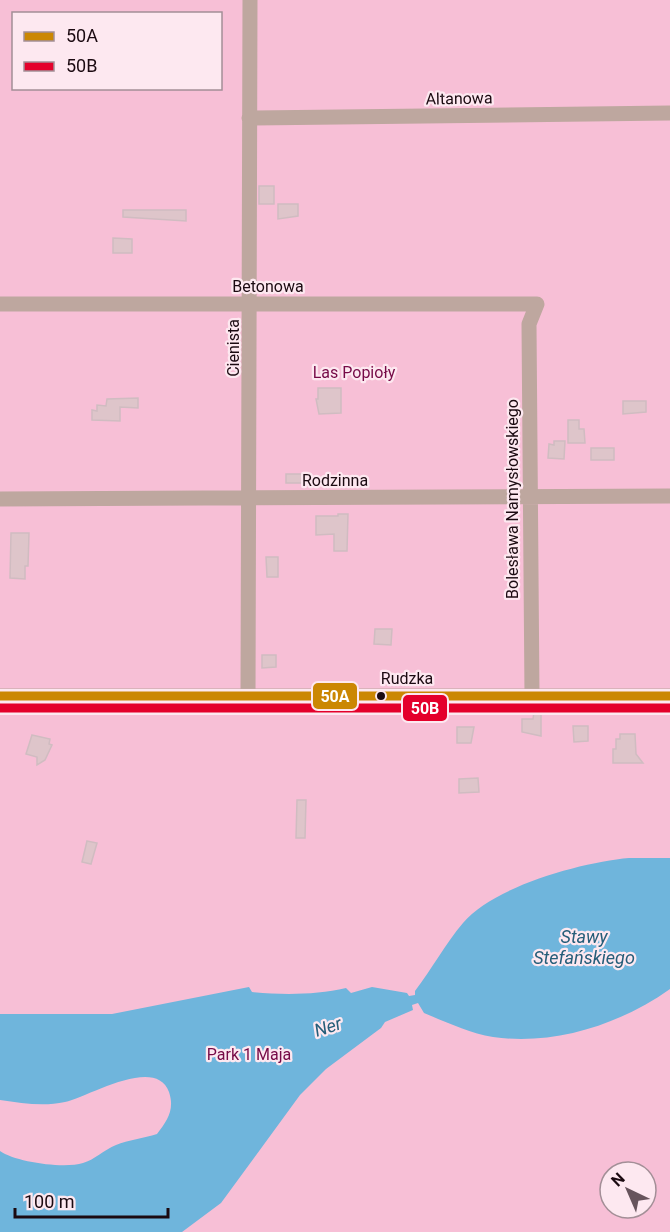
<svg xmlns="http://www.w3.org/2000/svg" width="670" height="1232" font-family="Roboto,sans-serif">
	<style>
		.green { fill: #f7bfd6; fill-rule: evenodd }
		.water { fill: #6fb5dc }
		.building { fill: #dec5ca; stroke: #d0bcc1; stroke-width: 1.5 }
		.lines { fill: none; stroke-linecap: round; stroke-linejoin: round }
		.minor { stroke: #bea79f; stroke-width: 15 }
		.bus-1-casing { stroke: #fde8f0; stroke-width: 14 }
		.bus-2-casing { stroke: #fde8f0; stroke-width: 14 }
		.bus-1 { stroke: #cb8703; stroke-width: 9 }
		.bus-2 { stroke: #e4002b; stroke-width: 9 }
		.bus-dot { fill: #1b0a11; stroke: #fde8f0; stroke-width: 2 }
		.labels { text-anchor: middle; stroke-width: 4.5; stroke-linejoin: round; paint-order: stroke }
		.street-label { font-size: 16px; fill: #1b0a11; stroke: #fde8f0 }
		.park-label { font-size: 16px; fill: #760a47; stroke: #fde8f0 }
		.water-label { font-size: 18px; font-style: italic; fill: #255d79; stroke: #fde8f0 }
		.line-badge { stroke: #fde8f0; stroke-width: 2 }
		.badge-label { font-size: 16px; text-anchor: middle; font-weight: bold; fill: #fff }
	</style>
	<rect width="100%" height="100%" fill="#f4dee6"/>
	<path class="green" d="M0,0H670V1232H0ZM14,14H220V88H14ZM610,1172H646V1208H610Z"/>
	<path class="water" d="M629,858H670V989C621,1024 554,1046 493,1037C469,1033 446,1022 424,1013L418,1003L412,1005L413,1010L385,1022L381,1028L326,1069L300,1095L221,1203L182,1232H0V1151C15,1162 64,1169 83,1163C94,1160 104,1150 116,1145C128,1140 144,1138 157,1134C167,1121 175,1110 169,1092C156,1055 88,1097 65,1102C43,1107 22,1103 0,1100V1014H112L249,987L252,992C282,995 316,995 346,988L351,993L372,987L407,993L409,996L415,995V991C432,969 445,944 463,923C494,886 583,862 629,858Z"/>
	<path class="building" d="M259,186H274V204H259Z
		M278,204H298V216L278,219Z
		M123,210H186V221L123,217Z
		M113,238L132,239V253H113Z
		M318,388H341V413L319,414L316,399H318Z
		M138,398V408L120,407V421L92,420V410L97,411V405L106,406L107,399Z
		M623,401H646V412L623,414Z
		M568,420H579V429H584L585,443H568Z
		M554,441H565L564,459L548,458L549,444L554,445Z
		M591,448H614V460H591Z
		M286,474H304V483H286Z
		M338,514H348L347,551H334V534L316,535V516H338Z
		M11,533H29L28,566H25V579L10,578Z
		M266,557H278V577H267Z
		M375,629H392L391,645L374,644Z
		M262,655H276V667L262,668Z
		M534,712H541V736L522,732V719H533Z
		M573,726H588V741L574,742Z
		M457,727H474L471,743H457Z
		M620,734H635L636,754L643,763H613V749H616V739H620Z
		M32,735L50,739L49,744L52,745L45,760L37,765V757L26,754Z
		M478,778L479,792L459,793V779Z
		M297,800H306L305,838H296Z
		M87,841L97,843L91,864L82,862Z"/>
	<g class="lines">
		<path class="minor" d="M249,118L670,113
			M0,304H537L529,324L532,696
			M0,499L670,496
			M0,696H670
			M248,696L250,0"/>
		<g class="bus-1-casing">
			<path id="bus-1" d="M0,696H670"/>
		</g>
		<g class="bus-2-casing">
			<path id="bus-2" d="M0,708H670"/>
		</g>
		<use href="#bus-1" class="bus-1"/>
		<use href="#bus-2" class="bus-2"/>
	</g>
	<circle class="bus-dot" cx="381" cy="696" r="5"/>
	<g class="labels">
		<g class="street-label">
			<text transform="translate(459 98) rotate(-1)" y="6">Altanowa</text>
			<text x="268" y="292">Betonowa</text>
			<text transform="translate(233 348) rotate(-90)" y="6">Cienista</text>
			<text x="335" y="486">Rodzinna</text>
			<text transform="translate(512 499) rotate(-90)" y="6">Bolesława Namysłowskiego</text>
			<text x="407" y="684">Rudzka</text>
		</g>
		<g class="park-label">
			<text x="354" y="378">Las Popioły</text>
			<text x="249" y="1060">Park 1 Maja</text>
		</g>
		<g class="water-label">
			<text x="584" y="943">Stawy<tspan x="584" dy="21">Stefańskiego</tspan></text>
			<text transform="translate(328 1027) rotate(-18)" y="6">Ner</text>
		</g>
	</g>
	<g class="line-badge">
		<rect x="312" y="682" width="46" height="28" rx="6" fill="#cb8703"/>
		<rect x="402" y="694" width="46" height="28" rx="6" fill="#e4002b"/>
	</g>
	<g class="badge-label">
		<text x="335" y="702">50A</text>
		<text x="425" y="714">50B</text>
	</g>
	<rect x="12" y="12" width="210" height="78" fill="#fde8f0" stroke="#a38f97" stroke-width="1.5"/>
	<rect x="24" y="32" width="30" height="9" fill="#cb8703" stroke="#a38f97" stroke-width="1.5"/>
	<text x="66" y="42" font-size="18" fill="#1b0a11">50A</text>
	<rect x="24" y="62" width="30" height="9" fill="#e4002b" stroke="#a38f97" stroke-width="1.5"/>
	<text x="66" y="72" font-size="18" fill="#1b0a11">50B</text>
	<g transform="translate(628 1190) rotate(316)"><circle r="28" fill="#fde8f0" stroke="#a38f97" stroke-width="1.5"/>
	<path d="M0-4.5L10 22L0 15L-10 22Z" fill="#67545c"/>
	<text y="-9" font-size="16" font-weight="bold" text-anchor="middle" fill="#1b0a11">N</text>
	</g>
	<path d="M15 1208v9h153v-9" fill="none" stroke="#1b0a11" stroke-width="3"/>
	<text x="24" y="1208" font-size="18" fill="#1b0a11" stroke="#fde8f0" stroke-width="4.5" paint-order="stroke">100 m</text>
</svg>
